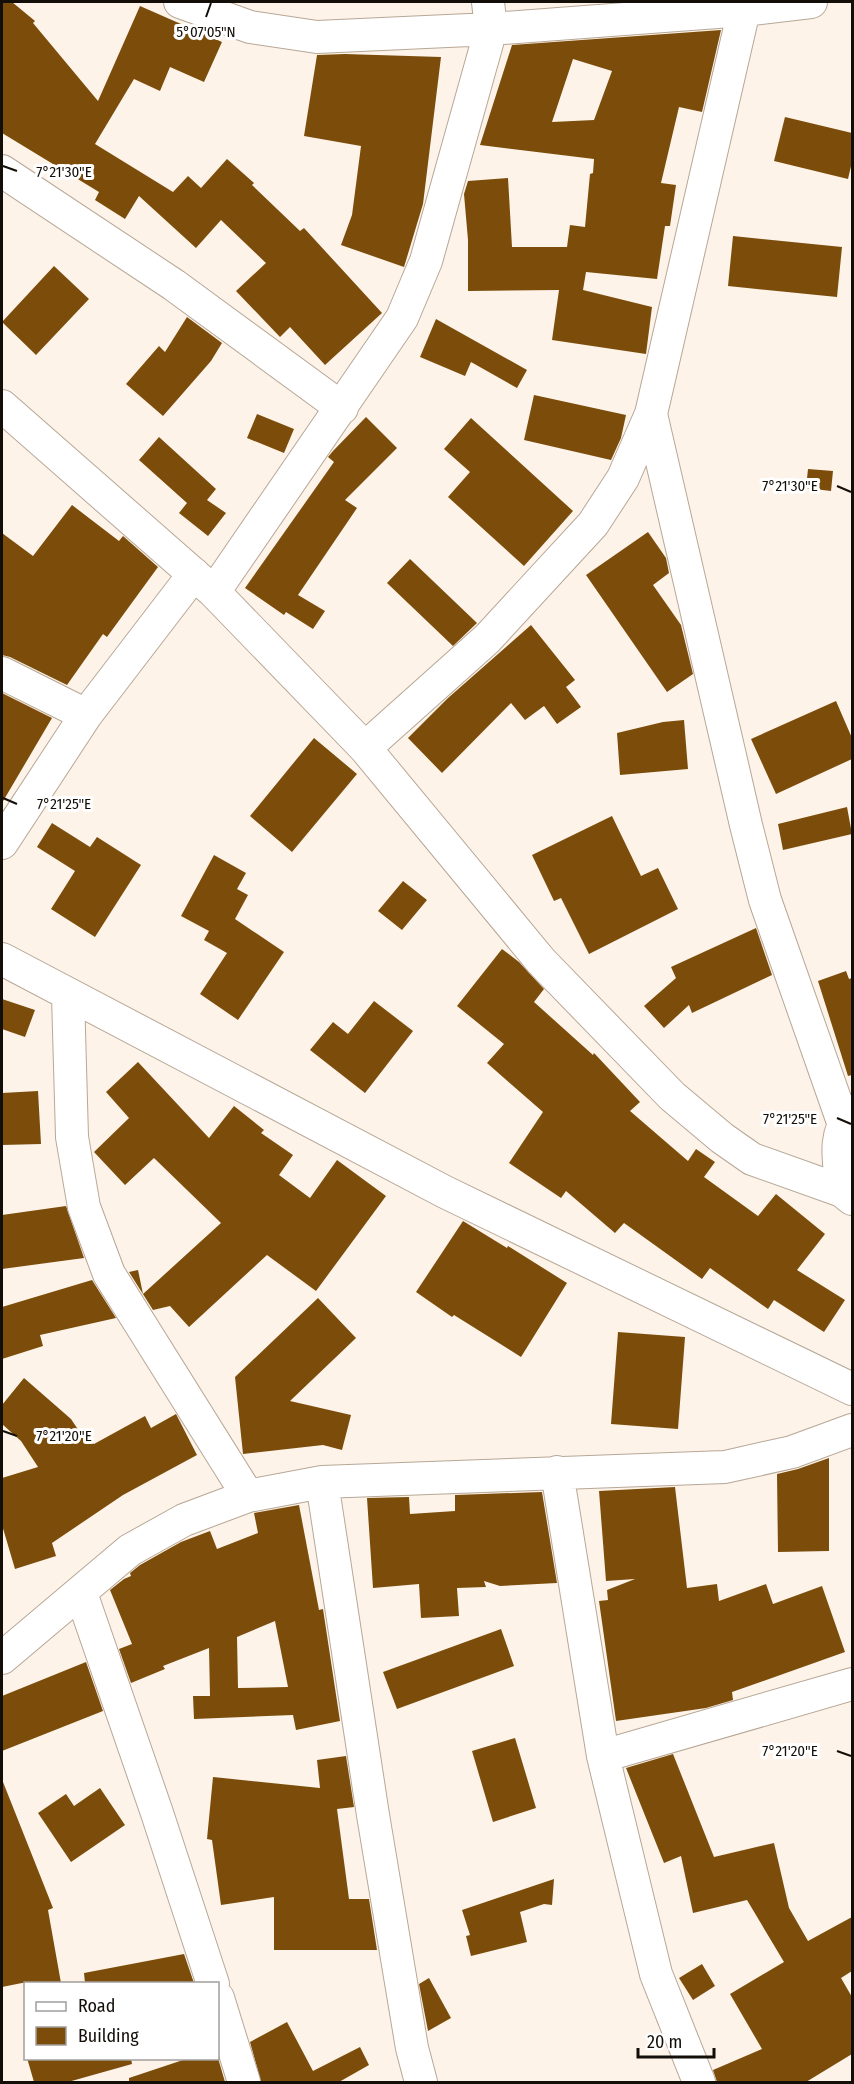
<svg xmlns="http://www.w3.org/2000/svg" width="854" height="2084" font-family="'Fira Sans Condensed',sans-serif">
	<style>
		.building { fill: #7c4d0a; fill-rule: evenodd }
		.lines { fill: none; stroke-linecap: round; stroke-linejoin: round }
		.minor-casing { stroke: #b7a796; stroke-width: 34 }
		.minor { stroke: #fff; stroke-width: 32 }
		.ticks { fill: none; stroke: #130e08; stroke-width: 2 }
		.ticks-label { font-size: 15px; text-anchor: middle; fill: #130e08; stroke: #fff; stroke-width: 6; stroke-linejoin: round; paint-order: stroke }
	</style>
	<rect width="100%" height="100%" fill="#fdf3e9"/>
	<path class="building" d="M2,2H12L35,21L33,23L98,101L140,6L222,42L204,82L170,67L160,91L134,79L95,144L173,192L188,176L201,188L227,159L254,183L252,185L300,231L304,228L382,313L325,365L290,327L280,337L236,291L266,263L221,220L196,248L139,196L125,219L95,200L99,192L2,133Z
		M721,30L702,112L679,107L661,183L676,185L670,226H665L657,279L586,272L583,290L652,307L646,354L552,340L559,290L468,291V240L464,194L468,181L508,178L512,247H567L570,225L585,227L590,174L593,173L594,159L480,145L512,45ZM573,59L612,71L594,120L552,122Z
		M345,54L441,57L423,204L404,267L341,245L352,215L361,146L304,136L317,55Z
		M785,117L852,133V162L848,179L774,161Z
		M733,236L842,247L837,297L728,286Z
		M54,266L89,299L36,355L2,322Z
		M187,317L222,343L211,361L163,416L126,384L159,346L165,352Z
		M436,319L527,370L517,388L471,362L465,376L420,357Z
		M534,395L626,415L621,438L611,460L524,440Z
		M257,414L294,429L284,453L247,438Z
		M366,417L397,448L345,500L357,508L298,595L325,611L313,629L286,612L284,615L245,588L334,462L328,457L333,451Z
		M471,418L573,511L524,566L448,497L470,472L444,449Z
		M159,437L216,489L207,500L226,513L208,536L179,513L187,503L139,460Z
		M808,469L833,471L831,491L806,488Z
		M72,505L119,541L123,536L158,567L107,637L103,634L67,685L10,657L2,655V533L33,556Z
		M648,532L666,558L669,573L653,585L681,625L693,674L667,692L586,575Z
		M410,559L477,623L453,646L387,583Z
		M531,625L575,680L566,687L581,707L557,724L544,706L525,720L511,703L442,773L408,738L448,698Z
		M2,693L52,718L2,803Z
		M836,701L852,738V759L776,794L751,739Z
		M684,720L688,769L620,775L617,733L663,722Z
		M314,738L357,774L292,852L250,816Z
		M847,807L852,834L783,850L778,824Z
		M612,816L641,876L658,868L678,909L589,954L561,898L554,901L532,855Z
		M52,823L90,847L97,837L141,865L95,937L51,909L75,871L37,847Z
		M214,855L246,873L237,889L248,895L235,919L284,952L238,1020L200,994L227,953L204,940L209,931L181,916Z
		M403,881L427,900L402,930L378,911Z
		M756,928L772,975L692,1013L689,1005L664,1028L644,1006L676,978L671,967Z
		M502,949L519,962L544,989L534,1002L593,1055L594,1053L640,1102L630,1111L688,1161L696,1149L715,1162L704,1177L758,1216L776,1194L825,1234L797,1270L845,1300L824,1332L774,1300L768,1309L710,1268L702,1279L624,1223L615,1233L566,1191L561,1198L509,1163L543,1112L487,1063L504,1044L457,1006Z
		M846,971L849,979L852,978V1075L848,1076L818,981Z
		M2,999L35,1010L25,1037L2,1029Z
		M374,1001L413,1031L365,1093L310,1050L333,1022L348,1034Z
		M138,1062L209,1138L234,1106L264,1130L261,1133L293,1155L279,1175L310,1198L337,1160L386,1196L316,1291L267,1255L189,1327L170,1306L153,1310L129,1272L138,1270L143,1294L221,1223L154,1158L125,1185L94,1152L129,1118L106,1092Z
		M38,1091L41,1144L2,1145V1093Z
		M66,1206L84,1258L2,1269V1215Z
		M463,1221L507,1248L508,1246L567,1283L521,1357L454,1315L452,1317L416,1292Z
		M92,1280L116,1318L40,1335L43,1346L2,1359V1307Z
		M318,1298L356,1338L290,1401L351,1415L342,1450L323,1445L243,1454L235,1377Z
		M618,1332L685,1337L678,1429L611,1424Z
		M24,1378L71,1419L79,1431L94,1444L145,1416L151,1428L176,1414L197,1455L123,1495L52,1543L56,1556L15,1569L2,1525V1478L38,1467L21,1441L2,1424V1405Z
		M829,1458V1551L778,1552L777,1474L798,1469Z
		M675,1487L687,1588L717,1584L719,1601L766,1584L773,1604L822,1586L845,1652L732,1692L733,1700L706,1708L616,1721L599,1601L608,1600L607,1590L635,1579L606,1581L599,1491Z
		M542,1492L557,1583L500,1586L484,1581L486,1587L457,1588L459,1616L421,1618L419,1584L373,1588L367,1498L409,1497L410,1514L455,1511V1495Z
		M299,1505L319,1610L323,1609L340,1721L296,1730L293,1715L194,1719L193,1696H210L209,1648L163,1666L165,1669L131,1683L119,1649L132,1644L110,1590L124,1579L131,1576L130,1573L140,1565L181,1542L210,1531L217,1549L258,1533L254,1513ZM275,1621L288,1687L238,1688L237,1637Z
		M501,1629L514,1666L397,1709L383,1672Z
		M86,1662L103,1711L2,1751V1696Z
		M515,1738L536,1808L493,1822L472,1751Z
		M673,1754L714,1857L774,1843L789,1908L808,1941L852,1917V1971L841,1978L852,1997V2054L806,2082H717L713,2070L762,2049L730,1994L784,1962L747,1900L693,1913L681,1856L664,1863L626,1768Z
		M346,1756L354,1807L337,1809L349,1899H369L377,1950H274V1897L221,1905L212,1840L207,1839L213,1777L320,1788L317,1760Z
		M3,1782L53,1908L48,1910L61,1983H22L2,1987Z
		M100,1788L125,1825L71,1862L38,1813L66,1794L74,1806Z
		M554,1879L552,1905L544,1904L520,1912L527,1942L471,1956L466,1936L470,1935L462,1910Z
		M184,1954L194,1983H85L84,1973Z
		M702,1964L715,1986L693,2000L679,1978Z
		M429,1978L451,2018L428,2031L419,1984Z
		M287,2022L313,2071L360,2047L369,2065L339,2082H261L250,2042Z
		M27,2058H131L132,2064L68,2082H34Z
		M189,2058H218L225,2082H129V2078Z"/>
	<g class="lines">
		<g class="minor-casing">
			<path id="minor" d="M180,2L250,27L317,37L491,29L744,10L811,2
				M2,171L174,285L342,408
				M2,406L214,592L365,748L541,961L672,1096L722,1138L752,1159L842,1191L852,1199
				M651,414L746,825L765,900L843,1122
				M214,592L402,318L426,261L491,29L488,2
				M2,673L86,715
				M365,748L487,639L593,524L623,478L651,414L744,10
				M2,843L86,715L194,574
				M2,959L445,1192L852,1389
				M68,995L72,1137L84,1207L109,1274L248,1496
				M842,1191C839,1160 832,1137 852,1111
				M557,1472L603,1756L656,1974L699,2082
				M322,1482L373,1815L412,2048L421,2082
				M81,1593L157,1813L213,1984
				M2,1658L130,1550L184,1520L248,1496L322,1482L725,1467L792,1452L852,1430
				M603,1756L852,1684
				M218,1998L244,2082"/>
		</g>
		<use href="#minor" class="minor"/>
	</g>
	<path class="ticks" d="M206,17L211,3M3,166L17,171M837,486L851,492M3,798L17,804M837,1118L851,1124M3,1431L17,1436M837,1751L851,1756"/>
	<g class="ticks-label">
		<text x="206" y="37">5°07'05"N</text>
		<text x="64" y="177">7°21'30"E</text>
		<text x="790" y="491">7°21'30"E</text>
		<text x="64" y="809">7°21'25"E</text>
		<text x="790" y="1124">7°21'25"E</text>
		<text x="64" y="1441">7°21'20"E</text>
		<text x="790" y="1756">7°21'20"E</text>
	</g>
	<rect width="854" height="2084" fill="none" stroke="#130e08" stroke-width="6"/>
	<rect x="24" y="1982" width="195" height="78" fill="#ffffff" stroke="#a19f9c" stroke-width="1.5"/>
	<rect x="36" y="2002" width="30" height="9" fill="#ffffff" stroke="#a19f9c" stroke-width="1.5"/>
	<text x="78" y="2012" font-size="18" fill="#130e08">Road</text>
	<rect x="36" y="2027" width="30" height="18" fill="#7c4d0a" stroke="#a19f9c" stroke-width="1.5"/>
	<text x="78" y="2042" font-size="18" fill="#130e08">Building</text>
	<path d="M638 2048v9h76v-9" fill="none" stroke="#130e08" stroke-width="3"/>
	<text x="647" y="2048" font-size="18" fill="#130e08" stroke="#ffffff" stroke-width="4.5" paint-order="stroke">20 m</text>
</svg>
